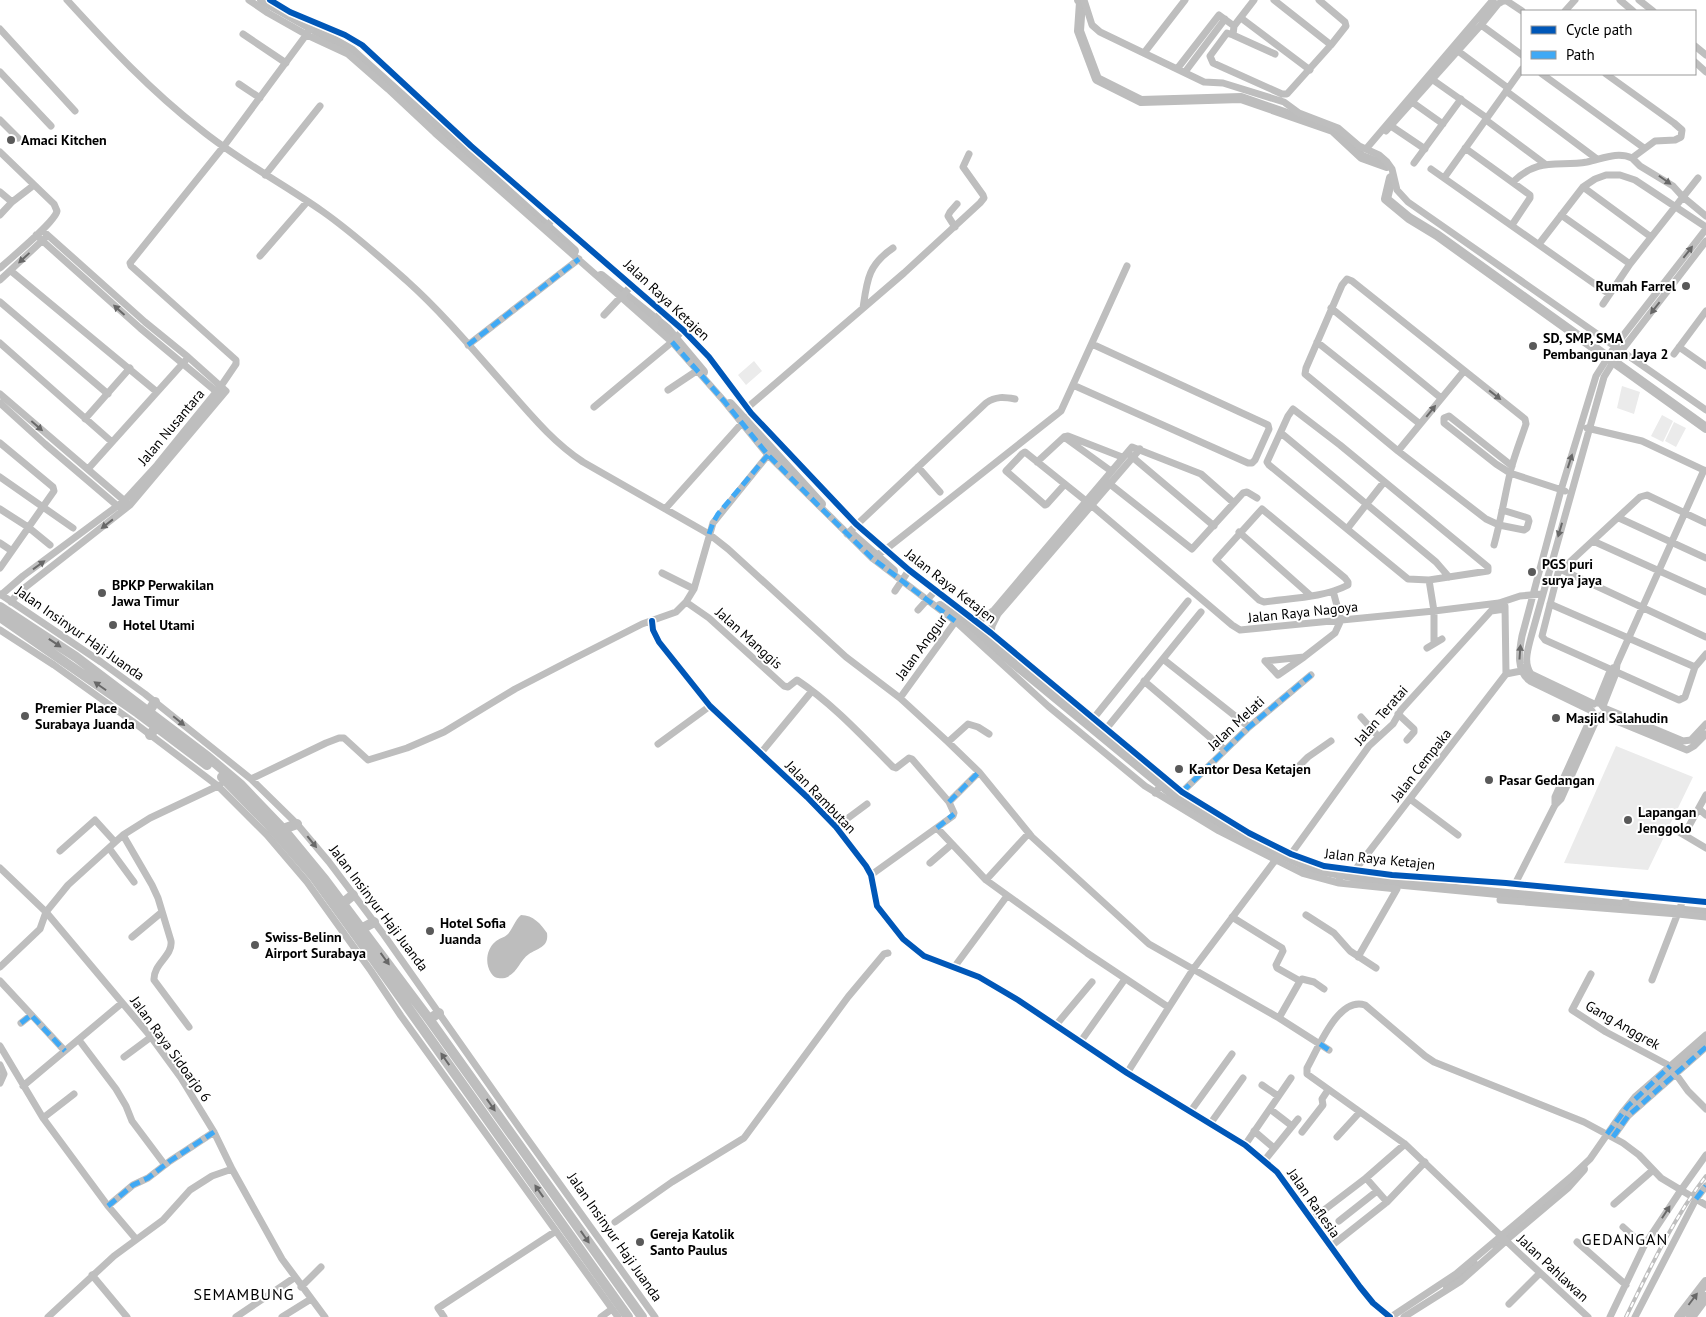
<svg xmlns="http://www.w3.org/2000/svg" width="1706" height="1317" font-family="'PT Sans',sans-serif">
	<style>
		.green { fill: #ebebeb }
		.water { fill: #bdbdbd }
		.lines { fill: none; stroke-linecap: round; stroke-linejoin: round }
		.river { stroke: #bdbdbd; stroke-width: 10 }
		.minor { stroke: #bebebe; stroke-width: 7 }
		.highway { stroke: #bebebe; stroke-width: 10 }
		.rail-casing { stroke: #bebebe; stroke-width: 4 }
		.rail { stroke: #fff; stroke-width: 2; stroke-dasharray: 5.5; stroke-linecap: butt }
		.quiet { stroke: #3fa9f5; stroke-width: 5; stroke-dasharray: 10 5; stroke-linecap: butt }
		.cycleway-casing { stroke: #fff; stroke-width: 9 }
		.cycleway { stroke: #0057b8; stroke-width: 6 }
		.oneway { fill: #686868 }
		.poi-dot { fill: #595959; stroke: #fff; stroke-width: 2 }
		.labels { text-anchor: middle; stroke-width: 4; stroke-linejoin: round; paint-order: stroke }
		.poi-label { font-size: 14px; font-weight: bold; fill: #000; stroke: #fff; text-anchor: start }
		.street-label { font-size: 14px; fill: #000; stroke: #fff }
		.quarter-label { font-size: 16px; letter-spacing: 1px; fill: #000; stroke: #fff }
	</style>
	<rect width="100%" height="100%" fill="#fff"/>
	<path class="green" d="M754,361L762,371L746,385L738,375Z
		M1622,386L1640,392L1634,414L1617,408Z
		M1662,415L1673,421L1663,442L1651,436Z
		M1674,422L1686,428L1676,447L1665,441Z
		M1616,746L1693,777L1648,870L1564,863Z"/>
	<path class="water" d="M521,915C533,915 541,924 547,933C549,947 538,948 529,954C519,961 518,973 505,978C499,979 494,978 491,973C485,964 486,950 495,942C499,938 504,938 508,934C513,928 515,920 521,915Z"/>
	<g class="lines">
		<path class="river" d="M262,0L351,50L574,251
			M1079,0L1081,2L1079,31L1097,79L1141,101L1241,98L1333,130L1362,157L1387,166
			M1391,178L1386,199L1409,218L1437,235L1706,428
			M601,276L667,329L703,372
			M730,404L821,504
			M851,534L893,571
			M940,606L976,632L1176,797L1217,822L1310,868L1383,882L1706,913
			M1622,1118L1632,1106L1706,1041
			M1497,1246L1567,1187L1583,1169
			M1448,1287L1474,1265"/>
		<path class="minor" d="M67,0C109,46 151,91 200,129C238,160 282,183 322,211C352,232 380,257 407,281C446,316 480,358 515,397C536,421 556,444 583,462L709,534L728,549L846,657L900,698L948,742L979,772L1032,837L1149,944L1279,1018L1329,1050
			M249,0L268,13L307,35L348,54L388,89L435,133L672,342L724,401L768,455L872,558L955,621L1048,706L1145,786L1219,831L1302,873L1339,883L1397,889L1358,957
			M270,0L290,12L345,35L362,45L471,146L683,330L709,357L751,413L856,524L909,570L991,633L1182,792L1249,833L1291,854L1324,866L1392,875L1506,883L1706,902
			M1084,0L1092,25L1100,32L1204,82L1223,83L1284,102L1299,113L1338,128L1359,146L1379,155L1387,162L1392,169L1397,190L1408,202L1706,410
			M1319,0L1345,22L1346,26L1331,45
			M1620,0L1633,11
			M1639,0L1653,11
			M1565,11L1575,0
			M1241,18L1310,70
			M1481,25L1522,55
			M1234,26L1254,0
			M0,29L75,111
			M243,34L286,63
			M1233,35L1227,33L1210,56L1213,63L1282,94H1287L1331,45L1274,0
			M1695,46L1706,55
			M1458,51L1508,88
			M1144,53L1185,0
			M1695,62L1706,72
			M1177,69L1219,15L1234,26L1233,35L1275,54
			M0,72L51,126
			M1185,72L1225,19
			M1542,74L1644,148
			M1433,80L1487,118
			M239,84L260,98
			M1506,91L1597,159
			M1412,102L1443,124
			M0,120L18,138
			M1486,120L1545,164
			M1391,126L1425,149
			M1386,131L1481,25L1498,4L1503,1H1507L1522,11
			M1465,148L1530,195V198L1512,225
			M1366,149L1493,0
			M0,152L54,204L57,211C55,222 11,258 0,268
			M1632,158L1640,166L1673,186L1683,197L1706,216
			M1414,163L1461,99
			M1431,169L1609,294
			M265,175L320,106
			M1444,178L1522,69
			M1513,182C1538,157 1558,167 1587,162C1602,159 1617,151 1632,158L1655,141L1675,140L1681,137L1682,130L1674,123L1606,74
			M1583,187L1651,237
			M0,192L12,202
			M0,215L12,202L34,185
			M1561,215L1630,264
			M955,227L948,216L950,212L957,204
			M545,229L554,217
			M36,235L140,328L218,393
			M1539,244L1583,187L1595,179L1606,175H1620L1635,180L1706,227
			M260,256L307,202
			M11,271L157,392
			M0,280L44,239
			M0,302L108,394
			M1603,304L1630,264L1698,178
			M863,308C867,280 868,265 893,248
			M1331,308L1441,398
			M604,315L632,285
			M653,323L662,311
			M1317,342L1420,424
			M0,343L112,442
			M468,345L579,259
			M1679,347L1706,366
			M1674,354L1706,311
			M1073,385L1248,463H1252L1255,460L1269,429L1268,425L1092,344
			M668,390L698,370
			M0,394L127,503
			M0,403L45,444L121,509
			M594,407L672,342L683,330
			M747,408L904,273L980,203L984,198L983,195L963,167L969,154
			M1293,409L1340,445L1488,567V571L1429,580L1408,579L1269,465L1267,462L1288,416Z
			M85,419L130,368
			M1587,428L1642,441L1706,471
			M1281,433L1436,562L1449,577
			M1064,437L1111,471
			M0,443L53,487L54,491L0,568
			M1398,451L1464,371
			M1130,455L1214,526
			M1037,462L1064,437L1068,436L1122,457
			M1512,466L1449,416L1444,418V423L1496,464L1510,473L1565,491
			M918,467L940,492
			M88,469L185,361
			M0,477L73,528
			M1106,481L1192,549L1243,493L1247,492L1257,498
			M1065,484L1047,504L1045,505L1006,471L1022,454L1025,452L1091,505L1232,625L1240,630L1434,611L1499,603L1520,596L1542,594
			M0,509L28,527L50,545
			M665,509L751,413
			M1262,509L1345,578L1348,582V585C1323,598 1291,598 1264,602L1259,600L1216,560Z
			M1619,518L1706,558
			M1706,523L1647,495L1640,497L1558,573L1542,636L1545,640L1679,700L1685,697L1695,667L1706,654
			M1347,529L1384,482
			M1239,532L1310,595
			M847,534L986,403C996,396 1004,397 1015,399
			M1593,541L1706,592
			M0,543L12,551
			M1494,545C1501,520 1505,494 1511,469C1515,454 1521,439 1526,424L1525,419L1352,281L1347,279L1342,285L1306,368L1305,374L1398,451L1486,519L1499,525L1524,530L1527,528L1529,521L1528,518L1502,510
			M872,558L885,550L1061,411L1127,266
			M1562,570L1706,637
			M662,573L694,589
			M1429,580L1434,611V642
			M895,591L909,570
			M0,594L101,662L145,694L251,779L297,824L329,862L384,935L521,1130L655,1317
			M1,595L23,576L124,501L157,465L221,386L236,364V360L131,266L130,263L224,146L315,23
			M11,602L18,593L130,505L226,391L188,357L145,322L42,230
			M686,602L709,618L784,686L788,687L797,680C833,704 863,737 893,767L896,768L909,758L912,759L949,802L954,813L953,816L871,875
			M1550,604L1695,667
			M1505,606L1506,674
			M918,610L936,590
			M652,621L653,630L659,642L710,706L807,797L836,827L866,866L871,875L877,906L903,939L924,956L979,977L1018,1000L1127,1073L1245,1145L1277,1172L1360,1287L1373,1303L1390,1317
			M978,622L994,610L1132,447L1201,474L1234,503
			M0,630L54,665L132,721L218,786L267,835L307,882L371,971L401,1016L618,1317
			M991,633L992,626L998,614L1140,449
			M1427,648L1442,639
			M1163,659L1249,727
			M1265,661L1304,657L1335,633L1341,620L1333,591
			M1265,661L1278,675L1304,657
			M1506,674L1521,671
			M1144,681L1225,750
			M900,698L963,611
			M1597,703L1610,671L1613,668
			M1600,703L1604,708L1683,741L1691,740L1706,724
			M1594,704L1531,674C1523,663 1528,649 1531,637L1604,377L1615,359L1706,241
			M1603,706L1616,673L1617,664L1704,470
			M1592,711L1530,681C1516,671 1519,652 1522,636L1561,490L1596,376L1615,346L1706,229
			M1398,714L1414,729V732L1407,740
			M1602,715L1687,750L1694,746L1706,734
			M1361,717L1378,736
			M1093,719L1188,601
			M1106,729L1201,612
			M948,742L968,724L978,727L989,734
			M658,744L710,706
			M760,754L812,691
			M1294,771L1308,757L1331,741
			M251,779L326,743L339,738H344L368,760L407,748L444,732L515,689L573,659L642,624L676,612L686,602L694,589L713,523L768,455
			M1182,792L1249,727L1311,675
			M1155,793L1166,779
			M1410,799L1458,835
			M949,802L979,772
			M1555,805V797L1593,713
			M1699,809L1706,815
			M836,827L867,804
			M937,828L986,880L1087,953L1168,1007
			M1674,829L1706,848
			M123,835L152,885L158,898L171,941C173,956 153,964 154,980L189,1027
			M1684,835L1706,795
			M109,848L134,882
			M60,851L95,820L115,842
			M1291,854L1369,746L1393,724L1401,710L1491,611L1505,609
			M930,863L952,844
			M0,868L46,912L151,1037L181,1078L214,1132L232,1169L282,1259L325,1317
			M1355,870L1506,674
			M986,880L1029,833
			M1339,883L1342,868
			M1515,884L1555,805L1561,799L1598,716
			M1500,900L1678,914L1706,917
			M1624,910L1627,894
			M1306,915L1334,933L1350,951L1376,968
			M1232,917L1282,948L1283,951L1276,965L1277,968L1300,981L1302,979L1314,982L1324,989
			M132,937L162,912
			M955,966L1007,896
			M0,967L40,929L46,912L68,885L123,835L150,818L220,785
			M1591,974L1572,1010L1606,1032L1670,1066L1688,1091L1706,1109
			M1652,980L1683,900
			M0,981L65,1051
			M1279,1018L1300,981
			M21,1023L31,1015
			M1056,1025L1092,982
			M79,1040L116,1089L126,1106L132,1121L165,1165
			M1081,1041L1125,979
			M0,1046L43,1118L108,1206L136,1239
			M124,1057L151,1037
			M0,1065L4,1074L0,1083
			M1127,1073L1194,968L1283,850
			M1262,1085L1278,1096
			M23,1086L122,1003
			M1270,1109L1292,1126
			M1190,1112L1232,1054
			M43,1118L74,1094
			M1210,1124L1243,1078
			M1254,1131L1274,1148
			M1302,1132L1323,1105L1322,1099L1328,1090
			M1337,1137L1359,1113
			M1613,1137L1628,1116L1706,1047
			M1245,1145L1291,1078
			M1264,1161L1298,1119
			M1387,1202L1425,1162
			M1614,1204L1653,1170
			M108,1206L133,1185L148,1178L170,1161L214,1132
			M1311,1220L1366,1178L1405,1144
			M1339,1221L1377,1191
			M615,1222L672,1182L744,1138L848,997L884,954L888,953
			M1623,1227L1644,1246
			M1577,1242L1626,1285
			M1330,1247L1387,1202L1366,1178
			M92,1275L127,1317
			M301,1287L321,1267
			M1509,1304L1540,1273
			M48,1317L114,1256L163,1220L190,1190L212,1176L232,1169
			M236,1317L294,1278
			M282,1317L311,1299
			M444,1317L438,1308L556,1231
			M601,1317L612,1309
			M1391,1317L1456,1274L1571,1177L1590,1159L1622,1113L1635,1097L1706,1035
			M1404,1317L1461,1281L1506,1241
			M1588,1317L1521,1255L1405,1144L1307,1074V1068C1318,1049 1338,996 1365,1005L1425,1056L1434,1062L1584,1122L1623,1143L1639,1155L1661,1178L1706,1205
			M1610,1317L1644,1246L1681,1190L1706,1155
			M1635,1317L1696,1199L1706,1186"/>
		<path class="highway" d="M0,607L76,657L208,757L240,784L283,829L325,880L429,1019L642,1317
			M0,617L138,713L207,765
			M149,711L155,702
			M150,735L157,726
			M222,777L267,823L314,877L374,960L628,1317
			M283,829L297,824
			M343,903L353,895
			M363,928L374,922
			M429,1019L439,1013
			M1679,1317L1706,1282
			M1691,1317L1706,1297"/>
		<g class="rail-casing">
			<path id="rail" d="M1626,1317C1650,1268 1673,1219 1706,1176"/>
		</g>
		<use href="#rail" class="rail"/>
		<path class="quiet" d="M672,342L724,401L768,455L821,508L872,558L955,621
			M468,345L579,259
			M709,534L713,523L718,514L768,455
			M1182,792L1249,727L1311,675
			M949,802L979,772
			M937,828L954,814
			M21,1023L31,1015L65,1051
			M1320,1044L1329,1050
			M1607,1134L1628,1106L1670,1066
			M1613,1137L1628,1116L1706,1047
			M1696,1199L1706,1186
			M108,1206L133,1185L148,1178L170,1161L214,1132"/>
		<g class="cycleway-casing">
			<path id="cycleway" d="M270,0L290,12L345,35L362,45L471,146L683,330L709,357L751,413L856,524L909,570L991,633L1182,792L1249,833L1291,854L1324,866L1392,875L1506,883L1706,902
				M652,621L653,630L659,642L710,706L807,797L836,827L866,866L871,875L877,906L903,939L924,956L979,977L1018,1000L1127,1073L1245,1145L1277,1172L1360,1287L1373,1303L1390,1317"/>
		</g>
		<use href="#cycleway" class="cycleway"/>
	</g>
	<defs><path id="oneway-solid" d="M-6-.8H1V-3.2L6.5 0L1 3.2V.8H-6Z" transform="scale(1.25)"/></defs>
	<g class="oneway">
		<use href="#oneway-solid" transform="translate(1665 180) rotate(35)"/>
		<use href="#oneway-solid" transform="translate(1688 252) rotate(-52)"/>
		<use href="#oneway-solid" transform="translate(24 258) rotate(137)"/>
		<use href="#oneway-solid" transform="translate(1655 308) rotate(128)"/>
		<use href="#oneway-solid" transform="translate(119 310) rotate(-138)"/>
		<use href="#oneway-solid" transform="translate(1495 395) rotate(38)"/>
		<use href="#oneway-solid" transform="translate(1431 411) rotate(-51)"/>
		<use href="#oneway-solid" transform="translate(37 426) rotate(41)"/>
		<use href="#oneway-solid" transform="translate(1570 461) rotate(-72)"/>
		<use href="#oneway-solid" transform="translate(107 524) rotate(142)"/>
		<use href="#oneway-solid" transform="translate(1560 530) rotate(106)"/>
		<use href="#oneway-solid" transform="translate(39 565) rotate(-36)"/>
		<use href="#oneway-solid" transform="translate(55 643) rotate(34)"/>
		<use href="#oneway-solid" transform="translate(1520 652) rotate(-86)"/>
		<use href="#oneway-solid" transform="translate(100 686) rotate(-145)"/>
		<use href="#oneway-solid" transform="translate(179 721) rotate(39)"/>
		<use href="#oneway-solid" transform="translate(312 842) rotate(51)"/>
		<use href="#oneway-solid" transform="translate(385 959) rotate(54)"/>
		<use href="#oneway-solid" transform="translate(445 1059) rotate(-125)"/>
		<use href="#oneway-solid" transform="translate(491 1105) rotate(55)"/>
		<use href="#oneway-solid" transform="translate(539 1191) rotate(-125)"/>
		<use href="#oneway-solid" transform="translate(1666 1212) rotate(-57)"/>
		<use href="#oneway-solid" transform="translate(585 1237) rotate(55)"/>
		<use href="#oneway-solid" transform="translate(1693 1299) rotate(-53)"/>
	</g>
	<g class="poi-dot">
		<circle cx="11" cy="140" r="5"/>
		<circle cx="1686" cy="286" r="5"/>
		<circle cx="1533" cy="346" r="5"/>
		<circle cx="1532" cy="572" r="5"/>
		<circle cx="102" cy="593" r="5"/>
		<circle cx="113" cy="625" r="5"/>
		<circle cx="25" cy="716" r="5"/>
		<circle cx="1556" cy="718" r="5"/>
		<circle cx="1179" cy="769" r="5"/>
		<circle cx="1489" cy="780" r="5"/>
		<circle cx="1628" cy="820" r="5"/>
		<circle cx="430" cy="931" r="5"/>
		<circle cx="255" cy="945" r="5"/>
		<circle cx="640" cy="1242" r="5"/>
	</g>
	<g class="labels">
		<g class="poi-label">
			<text x="21" y="145">Amaci Kitchen</text>
			<text x="1676" y="291" text-anchor="end">Rumah Farrel</text>
			<text x="1543" y="343">SD, SMP, SMA<tspan x="1543" dy="16">Pembangunan Jaya 2</tspan></text>
			<text x="1542" y="569">PGS puri<tspan x="1542" dy="16">surya jaya</tspan></text>
			<text x="112" y="590">BPKP Perwakilan<tspan x="112" dy="16">Jawa Timur</tspan></text>
			<text x="123" y="630">Hotel Utami</text>
			<text x="35" y="713">Premier Place<tspan x="35" dy="16">Surabaya Juanda</tspan></text>
			<text x="1566" y="723">Masjid Salahudin</text>
			<text x="1189" y="774">Kantor Desa Ketajen</text>
			<text x="1499" y="785">Pasar Gedangan</text>
			<text x="1638" y="817">Lapangan<tspan x="1638" dy="16">Jenggolo</tspan></text>
			<text x="440" y="928">Hotel Sofia<tspan x="440" dy="16">Juanda</tspan></text>
			<text x="265" y="942">Swiss-Belinn<tspan x="265" dy="16">Airport Surabaya</tspan></text>
			<text x="650" y="1239">Gereja Katolik<tspan x="650" dy="16">Santo Paulus</tspan></text>
		</g>
		<g class="street-label">
			<text transform="translate(667 300) rotate(43)" y="5">Jalan Raya Ketajen</text>
			<text transform="translate(171 427) rotate(-50)" y="5">Jalan Nusantara</text>
			<text transform="translate(951 586) rotate(38)" y="5">Jalan Raya Ketajen</text>
			<text transform="translate(1303 612) rotate(-6)" y="5">Jalan Raya Nagoya</text>
			<text transform="translate(80 633) rotate(35)" y="5">Jalan Insinyur Haji Juanda</text>
			<text transform="translate(749 638) rotate(42)" y="5">Jalan Manggis</text>
			<text transform="translate(921 647) rotate(-54)" y="5">Jalan Anggur</text>
			<text transform="translate(1381 715) rotate(-49)" y="5">Jalan Teratai</text>
			<text transform="translate(1236 723) rotate(-43)" y="5">Jalan Melati</text>
			<text transform="translate(1421 765) rotate(-52)" y="5">Jalan Cempaka</text>
			<text transform="translate(821 797) rotate(46)" y="5">Jalan Rambutan</text>
			<text transform="translate(1380 859) rotate(6)" y="5">Jalan Raya Ketajen</text>
			<text transform="translate(379 908) rotate(53)" y="5">Jalan Insinyur Haji Juanda</text>
			<text transform="translate(1623 1025) rotate(30)" y="5">Gang Anggrek</text>
			<text transform="translate(171 1049) rotate(54)" y="5">Jalan Raya Sidoarjo 6</text>
			<text transform="translate(1314 1203) rotate(55)" y="5">Jalan Raflesia</text>
			<text transform="translate(615 1237) rotate(55)" y="5">Jalan Insinyur Haji Juanda</text>
			<text transform="translate(1553 1268) rotate(43)" y="5">Jalan Pahlawan</text>
		</g>
		<g class="quarter-label">
			<text x="1625" y="1245">GEDANGAN</text>
			<text x="244" y="1300">SEMAMBUNG</text>
		</g>
	</g>
	<rect x="1521" y="10" width="175" height="65" fill="#ffffff" stroke="#999999"/>
	<rect x="1531" y="26" width="25" height="8" fill="#0057b8" stroke="#999999"/>
	<text x="1566" y="35" font-size="15" fill="#000000">Cycle path</text>
	<rect x="1531" y="51" width="25" height="8" fill="#3fa9f5" stroke="#999999"/>
	<text x="1566" y="60" font-size="15" fill="#000000">Path</text>
</svg>
